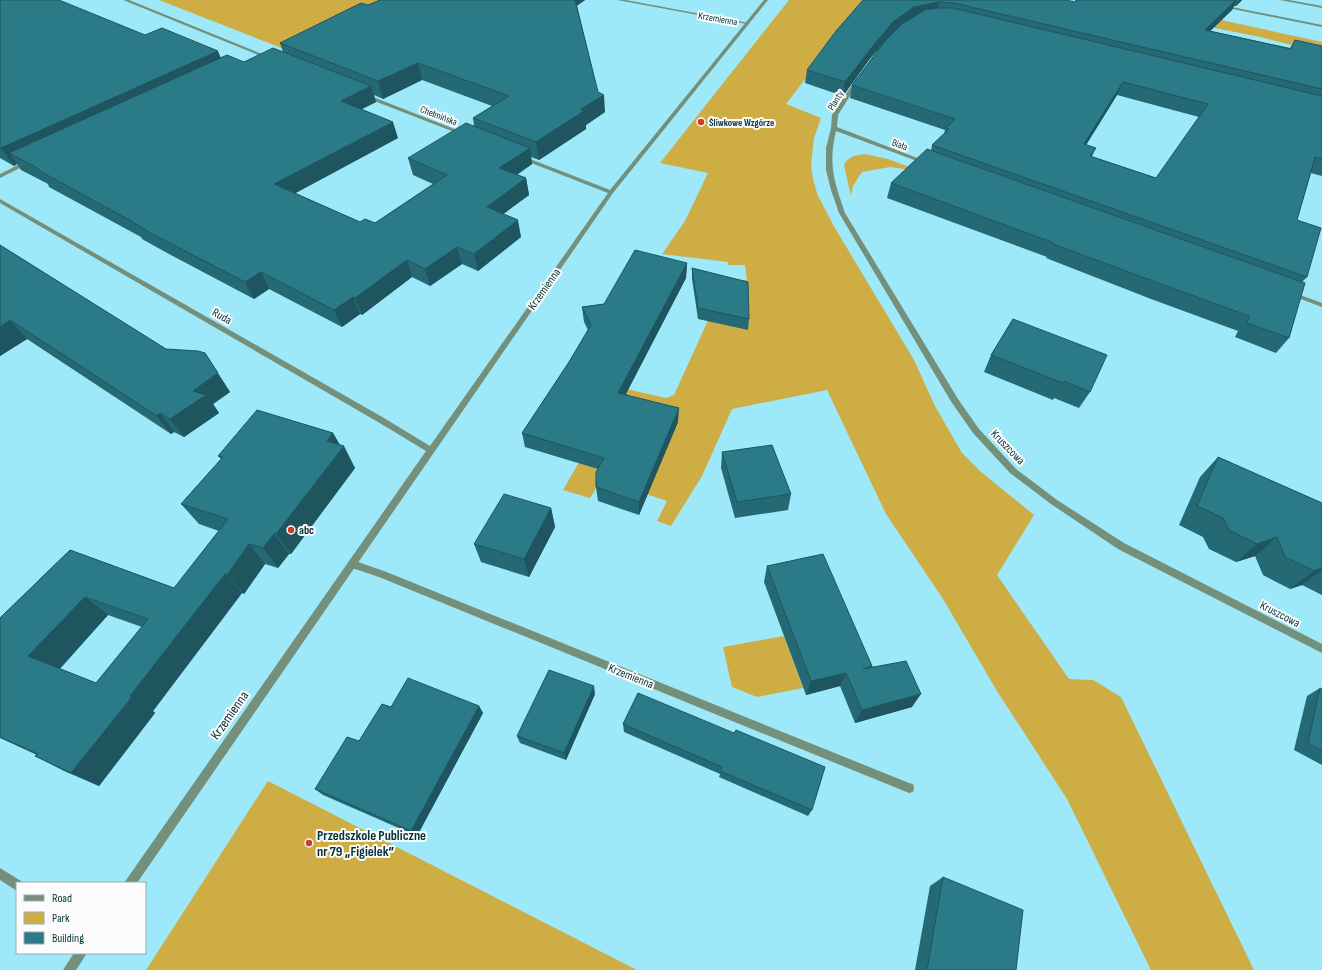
<svg xmlns="http://www.w3.org/2000/svg" width="1322" height="970" font-family="'Sofia Sans Condensed',sans-serif">
	<style>
		.green { fill: #cead45 }
		.lines { fill: none; stroke-linecap: round; stroke-linejoin: round }
		.service { fill: #748f7a; fill-rule: evenodd }
		.minor { fill: #748f7a; fill-rule: evenodd }
		.wall { fill: #256975; fill-rule: evenodd }
		.shaded-wall { fill: #1e555f }
		.building { fill: #2b7a88; stroke: #1e555f; fill-rule: evenodd }
		.poi-dot { fill: #cc402a; stroke: #fcfcfc; stroke-width: 1.5 }
		.labels { text-anchor: middle; stroke-width: 4; stroke-linejoin: round; paint-order: stroke }
		.far-street-label { font-size: 10px; fill: #04333a; stroke: #fcfcfc }
		.far-poi-label { font-size: 10px; font-weight: bold; fill: #04333a; stroke: #fcfcfc; text-anchor: start }
		.street-label { font-size: 12px; fill: #04333a; stroke: #fcfcfc }
		.poi-label { font-size: 12px; font-weight: bold; fill: #04333a; stroke: #fcfcfc; text-anchor: start }
		.near-street-label { font-size: 14px; fill: #04333a; stroke: #fcfcfc }
		.near-poi-label { font-size: 14px; font-weight: bold; fill: #04333a; stroke: #fcfcfc; text-anchor: start }
	</style>
	<rect width="100%" height="100%" fill="#9de9f9"/>
	<path class="green" d="M159,0H387L284,49Z
		M789,0H866L786,104L821,118L814,138L811,166L814,183L818,196L835,228L914,360L935,406L962,453L980,471L1034,515L997,575L1069,679L1093,680L1121,697L1254,970H1151L1067,799L997,691L943,599L886,514L827,390L732,409L702,476L671,526L657,521L667,501L602,479L590,498L563,490L622,388L666,398L674,395L715,305L737,280H747L745,265H728V262L662,254L685,221L708,173L660,163Z
		M1130,0L1322,42V53L1260,37L1195,24Z
		M865,154L888,159L974,191L904,169L890,167L862,172L853,186L851,196L844,165C848,156 857,155 865,154Z
		M784,636L803,688L757,697L732,687L723,647Z
		M268,781L637,970H146Z"/>
	<g class="lines">
		<path class="service" d="M617,0H626L749,23L747,24Z
			M1280,0H1289L1322,6V8Z
			M1222,5L1322,25V27L1223,7H1222Z
			M352,560L384,571L909,783L913,784L914,788L913,792L909,793L379,577L349,567L348,564L349,561Z"/>
		<path class="minor" d="M123,0H129L272,58L268,59Z
			M764,0H768L613,193L137,883H124L426,451L378,422L0,203V199L384,418L430,446L608,193L521,159V157H525L610,190Z
			M854,82L858,83L838,115L837,127L930,163L925,164L836,131C828,165 834,181 845,213L958,399L979,429L1016,469L1057,500L1124,543L1322,644V653L1118,549L1051,504L1010,473L973,433L952,403L839,213L831,190L826,170V148L831,128L832,115Z
			M364,95H368L467,134L462,135L364,97Z
			M28,160L31,162L30,163L0,178V174Z
			M1292,292L1322,303V307L1290,295L1289,294Z
			M0,868L21,881L22,883H17V891L0,880Z
			M74,953H87L76,970H63Z"/>
	</g>
	<path class="wall" d="M0,0L145,35L221,58L244,62L283,52L280,43L380,0H585L577,6L598,92L605,112L586,125V129L539,160L531,157L532,164L517,175L526,178L529,195L503,214L521,237L478,271L462,264L430,286L412,277L362,315L360,314L342,327L269,289L254,299L169,254L142,239L141,237L49,187L48,184L21,170L17,164L14,166L0,158ZM422,80L492,106L473,118L474,126L408,158L413,175L433,184L375,223L360,222L295,193L398,138L362,109L376,102L374,95L383,99Z
		M863,0L1075,2L1076,0H1242L1236,6H1234L1232,10L1210,31L1290,48L1295,40L1322,46V176L1311,173L1297,220L1307,277L1302,282L1289,338L1276,353L1235,337L1238,331L1151,299L1046,258L1047,257L887,198L891,183L931,151L932,145L944,134L945,130L850,98L852,85L883,43L869,60L843,96L805,83L807,70ZM1117,95L1199,117L1156,178L1092,157L1086,145Z
		M0,245L166,349L217,372L230,392L213,404L219,413L184,437L174,432L171,434L27,339L0,356Z
		M687,263L686,278L626,394L678,422L639,515L598,501L596,487L598,469L525,447L522,433L569,362L588,330L584,322L582,307L604,304Z
		M692,268L749,319L748,330L698,319L692,279Z
		M1013,319L1090,392L1079,408L1054,398L1053,400L984,372L991,355Z
		M333,433L340,445L355,468L291,554H289L278,568L265,564L244,594L242,593L153,711L155,713L99,786L64,771L35,756L37,755L0,738V618L70,550L174,588L219,531L199,524L181,504L221,459L218,456ZM108,615L142,627L96,683L60,669Z
		M722,452L791,494L788,510L735,518L721,468Z
		M1218,457L1322,503V595L1302,585L1290,589L1263,575L1255,556L1236,562L1209,549L1203,537L1179,525L1200,477Z
		M551,508L555,527L529,577L481,562L474,544Z
		M767,566L872,666L912,707L855,723L840,686L806,695L764,582Z
		M1320,688L1322,689V765L1294,750L1307,696Z
		M638,693L812,810L808,816L719,777L720,774L624,732L623,724Z
		M595,694L566,760L520,743L517,736Z
		M479,706L483,713L417,836L323,795L315,789L359,741L391,707Z
		M943,877L1016,970H915L930,886Z"/>
	<path class="shaded-wall" d="M574,0H585L574,7Z
		M1236,0H1237L1232,10L1198,43L1205,30Z
		M1239,0H1242L1236,6Z
		M939,2L936,14L911,20L890,35L869,60L843,96L845,82L872,47L893,22L914,7Z
		M218,51L225,68L9,153L17,164L14,166L1,148Z
		M418,63L422,80L383,99L378,81Z
		M1123,82L1117,95L1078,158L1084,144Z
		M371,86L376,102L346,117L341,101Z
		M604,95L605,112L586,125V129L539,160L536,142L581,109Z
		M393,122L398,138L281,201L274,184Z
		M530,148L532,164L502,184L499,168Z
		M1096,148L1089,162L1090,156Z
		M526,178L529,195L490,224L487,207Z
		M518,220L521,237L478,271L474,254Z
		M457,247L462,264L430,286L425,269Z
		M407,260L412,277L362,315L355,298Z
		M687,263L686,278L619,407L618,393Z
		M261,272L269,289L254,299L245,282Z
		M353,297L360,314L342,327L334,310Z
		M10,320L27,339L0,356V327Z
		M205,353L230,392L213,404L219,413L184,437L170,419Z
		M679,408L678,422L639,515V502Z
		M160,413L174,432L171,434L157,416Z
		M333,433L342,449L344,446L355,468L291,554L276,534L327,441Z
		M551,508L555,527L529,577L524,559Z
		M274,534L289,554L278,568L263,548Z
		M1277,537L1255,556L1236,562L1257,544Z
		M249,544L265,564L244,594L227,575Z
		M1322,568V570L1302,585L1290,589L1314,571Z
		M225,574L242,593L153,711L155,713L99,786L71,773L130,696Z
		M85,597L108,615L55,673L28,656Z
		M846,673L840,686L806,695L811,681Z
		M594,686L595,694L566,760L564,753Z
		M921,694L912,707L855,723L862,710Z
		M479,706L483,713L417,836L411,831Z"/>
	<path class="building" d="M0,0H59L145,35L162,28L218,51L1,148L0,147Z
		M380,0H575L598,92L604,95L581,109L584,111L536,142L473,118L509,96L418,63L378,81L280,43L361,3L368,5Z
		M863,0H1066L1075,2L1076,0H1236L1205,30L1291,49L1295,40L1322,46V89L954,3L939,2L914,7L893,22L872,47L845,82L807,70L836,31Z
		M937,8H953L1322,96V159L1315,157L1297,220L1321,228L1307,277L932,145L949,129L946,128L955,119L852,85L885,41L902,24L925,10ZM1123,82L1208,104L1156,178L1090,156L1096,148L1084,144Z
		M273,48L371,86L341,101L393,122L274,184L360,222L365,219L375,223L447,175L408,158L466,123L530,148L499,168L526,178L487,207L518,220L474,254L457,247L425,269L407,260L355,298L353,297L334,310L261,272L245,282L158,237L132,222H133L38,170L39,169L9,153L227,55L244,62Z
		M927,149L1305,283L1289,338L1247,323L1249,316L1161,284L1053,244L1054,243L891,183Z
		M0,245L166,349L198,351L205,353L218,373L193,391L206,395L170,419L160,413L157,416L10,320L0,327Z
		M635,250L687,263L618,393L679,408L639,502L596,487V472L604,458L522,433L569,362L591,325L582,307L604,304Z
		M692,268L748,282L749,319L698,308Z
		M1013,319L1107,355L1090,392L1064,381L1063,383L991,355Z
		M257,410L333,433L327,441L344,446L276,534H274L263,548L249,544L227,575L225,574L130,696L132,697L71,773L35,756L38,754L0,737V618L70,550L174,588L228,519L181,504L223,457L218,456ZM85,597L148,619L96,683L28,656Z
		M772,445L791,494L737,502L722,452Z
		M1218,457L1322,503V568L1314,571L1285,557L1277,537L1257,544L1229,530L1223,518L1197,506Z
		M504,494L551,508L524,559L474,544Z
		M823,554L872,666L863,669L906,661L921,694L862,710L846,673L811,681L767,566Z
		M549,670L594,686L564,753L517,736Z
		M408,678L479,706L411,831L315,789L347,737L359,741L382,704L391,707Z
		M1320,688L1322,689V751L1308,743Z
		M638,693L734,733L736,730L825,767L812,810L720,771L722,767L623,724Z
		M943,877L1023,910L1016,970H927Z"/>
	<g class="poi-dot">
		<circle cx="701" cy="122" r="4"/>
		<circle cx="291" cy="530" r="4"/>
		<circle cx="309" cy="843" r="4"/>
	</g>
	<g class="labels">
		<g class="far-street-label">
			<text transform="translate(718 18) rotate(10)" y="4">Krzemienna</text>
			<text transform="translate(835 100) rotate(-58)" y="4">Planty</text>
			<text transform="translate(439 115) rotate(21)" y="4">Chełmińska</text>
			<text transform="translate(900 144) rotate(20)" y="4">Biała</text>
		</g>
		<g class="far-poi-label">
			<text x="709" y="126">Śliwkowe Wzgórze</text>
		</g>
		<g class="street-label">
			<text transform="translate(544 289) rotate(-55)" y="4">Krzemienna</text>
			<text transform="translate(222 316) rotate(30)" y="4">Ruda</text>
			<text transform="translate(1008 447) rotate(46)" y="4">Kruszcowa</text>
			<text transform="translate(1280 614) rotate(27)" y="4">Kruszcowa</text>
			<text transform="translate(631 676) rotate(22)" y="4">Krzemienna</text>
		</g>
		<g class="poi-label">
			<text x="299" y="534">abc</text>
		</g>
		<g class="near-street-label">
			<text transform="translate(229 715) rotate(-55)" y="5">Krzemienna</text>
		</g>
		<g class="near-poi-label">
			<text x="317" y="840">Przedszkole Publiczne<tspan x="317" dy="16">nr 79 „Figielek”</tspan></text>
		</g>
	</g>
	<rect x="16" y="882" width="130" height="72" fill="#fcfcfc" stroke="#99acae"/>
	<rect x="24" y="895" width="20" height="6" fill="#748f7a" stroke="#99acae"/>
	<text x="52" y="902" font-size="12" fill="#04333a">Road</text>
	<rect x="24" y="912" width="20" height="12" fill="#cead45" stroke="#99acae"/>
	<text x="52" y="922" font-size="12" fill="#04333a">Park</text>
	<rect x="24" y="932" width="20" height="12" fill="#2b7a88" stroke="#99acae"/>
	<text x="52" y="942" font-size="12" fill="#04333a">Building</text>
</svg>
